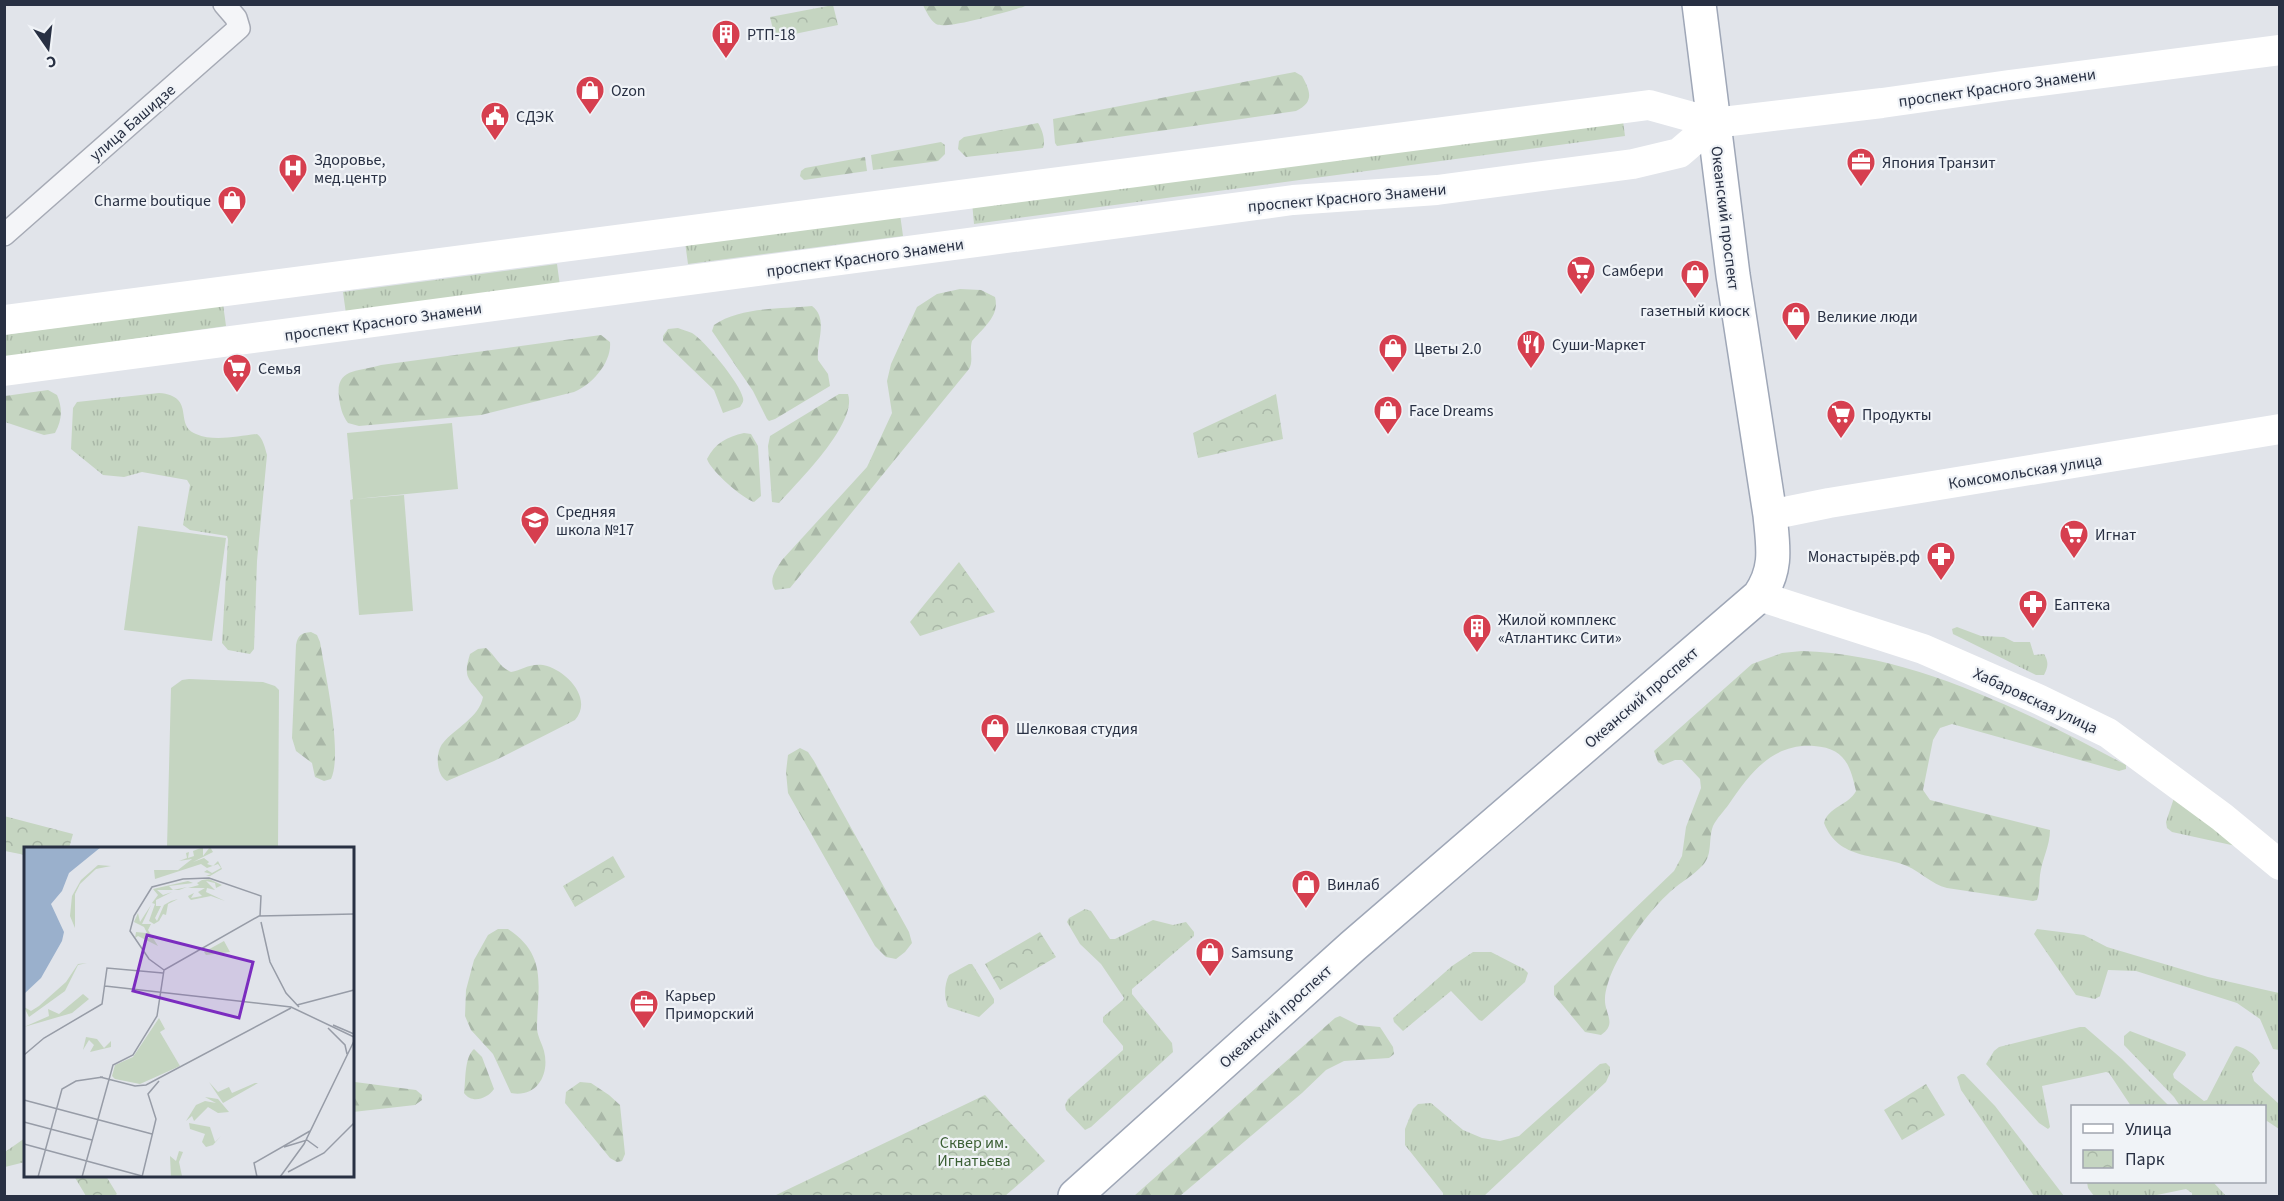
<svg xmlns="http://www.w3.org/2000/svg" width="2284" height="1201" font-family="'Source Sans 3',sans-serif">
	<style>
		.grass { fill: url(#grass-tufts) }
		.forest { fill: url(#forest-firs) }
		.park { fill: url(#park-crowns) }
		.garden { fill: #c5d5c1 }
		.lines { fill: none; stroke-linecap: round; stroke-linejoin: round }
		.street-casing { stroke: #a6aab5; stroke-width: 24 }
		.primary-casing { stroke: #9fa7b7; stroke-width: 36 }
		.street { stroke: #f4f5f8; stroke-width: 21 }
		.secondary { stroke: #fff; stroke-width: 30 }
		.primary { stroke: #fff; stroke-width: 33 }
		.labels { text-anchor: middle; stroke-width: 4.5; stroke-linejoin: round; paint-order: stroke }
		.poi-label { font-size: 16px; fill: #283043; stroke: #f0f3f7; text-anchor: start }
		.street-label { font-size: 16px; fill: #283043; stroke: #f0f3f7 }
		.park-label { font-size: 16px; fill: #3b5f34; stroke: #f0f3f7 }
		.inset-road { fill: none; stroke: #979ca7; stroke-width: 1.5 }
		.view { fill: #7b2cbf; fill-opacity: 0.15; stroke: #7b2cbf; stroke-width: 3 }
		.inset-edge { fill: none; stroke: #283043; stroke-width: 3 }
	</style>
	<defs>
		<pattern id="grass-tufts" width="24" height="20" patternUnits="userSpaceOnUse" patternTransform="scale(1.5)"><rect width="24" height="20" fill="#c5d5c1"/><path d="M3 7l-1-3M5 7V3M7 7l1-3M15 17l-1-3M17 17v-4M19 17l1-3" fill="none" stroke="#a9b7a7"/></pattern>
		<pattern id="forest-firs" width="22" height="20" patternUnits="userSpaceOnUse" patternTransform="scale(1.5)"><rect width="22" height="20" fill="#c5d5c1"/><path d="M5 1l3.5 6h-7zM16 11l3.5 6h-7z" fill="#a9b7a7"/></pattern>
		<pattern id="park-crowns" width="20" height="18" patternUnits="userSpaceOnUse" patternTransform="scale(1.5)"><rect width="20" height="18" fill="#c5d5c1"/><path d="M2 6a3 3 0 1 1 6 0M12 15a3 3 0 1 1 6 0" fill="none" stroke="#a9b7a7"/></pattern>
	</defs>
	<rect width="100%" height="100%" fill="#e1e4ea"/>
	<path class="grass" d="M1623,121L1625,136L974,224L972,202Z
		M900,214L903,236L688,264L685,242Z
		M557,264L560,286L346,314L343,292Z
		M223,304L226,326L5,357L4,335Z
		M159,393C197,396 173,425 196,434C214,442 238,436 257,434C263,438 265,448 267,455L257,561L254,649L250,654L228,650L222,643L228,539L227,536L190,530L183,525L190,485L187,480L142,472L124,477L103,475L71,449L73,408L77,402Z
		M1957,627L1981,636L2004,637L2014,642H2030L2034,655L2044,654C2049,662 2048,667 2044,675H2036L1953,634L1952,629Z
		M2174,798L2236,846L2172,832L2167,828L2166,822Z
		M1085,909L1091,911L1110,939H1115L1153,920L1173,925L1186,922L1194,932V936L1132,989V994L1172,1043L1173,1052L1091,1127L1085,1130L1066,1110L1065,1105L1068,1099L1123,1050V1046L1103,1022V1017L1123,1000L1124,998L1101,964L1080,944L1067,922L1069,918Z
		M2037,929L2084,935L2107,947L2208,977L2279,993V1050L2273,1049L2260,1019L2237,1003L2136,971L2108,970L2100,996L2095,999L2076,995L2034,934Z
		M1473,952H1491L1524,969L1528,973L1525,982L1482,1021L1479,1020L1451,991L1403,1031L1394,1022L1393,1018L1452,966Z
		M969,964H972L994,999V1003L979,1017L948,1007C944,998 944,985 949,975Z
		M2080,1027H2085L2122,1059L2169,1106H2131L2109,1073L2106,1072L2042,1086L2050,1127L2048,1129L2039,1123L1986,1064L1994,1051L1999,1047Z
		M2130,1031L2185,1052L2186,1055L2173,1074L2174,1078L2204,1101L2207,1100L2234,1048L2236,1046C2245,1047 2256,1055 2260,1063L2252,1074L2254,1081L2279,1104V1129L2267,1121L2265,1122L2264,1106C2254,1106 2229,1103 2221,1106H2180L2174,1097L2124,1045V1036Z
		M1606,1063L1610,1067V1073L1606,1082L1484,1196H1443V1193L1405,1145V1129L1413,1109L1418,1104L1431,1103L1463,1130L1482,1138L1500,1141L1519,1136L1600,1064Z
		M1961,1074H1964L1995,1106L2064,1196H2034L1961,1090L1957,1077Z
		M25,1138V1162L5,1167V1152Z
		M2087,1182H2213L2226,1196H2192V1193L2186,1189L2152,1196H2094L2088,1188Z"/>
	<path class="forest" d="M923,5V4L1027,5L1023,7C1008,11 946,30 936,24C930,20 926,11 923,5Z
		M1295,72L1302,76C1311,92 1314,102 1296,111L1057,146L1055,143L1053,119Z
		M1038,123C1042,129 1046,141 1043,148L966,157L958,149L959,141L964,137Z
		M941,142L945,145V154L938,161L873,170L871,155Z
		M865,157L867,171L804,180L800,176L801,171L805,168Z
		M960,289L981,290L995,297C1000,316 983,328 972,341C969,351 974,360 969,369L790,588L775,590C768,579 776,570 782,560L867,467L892,413L887,381L891,364L917,307L937,294Z
		M812,306C829,319 816,342 818,360L828,374L830,386L775,419L769,421L767,419L753,391L712,331L714,325C740,307 781,309 812,306Z
		M678,328C682,330 688,331 692,333C704,340 740,383 743,398C744,402 742,403 740,407L723,413L714,390L663,341V336L668,329Z
		M601,335L610,342C612,362 592,385 574,392L481,415L359,426L348,423C342,415 340,406 339,397C335,367 360,372 381,365Z
		M48,390L57,395C63,409 62,420 55,433L44,435L5,422V396Z
		M839,394H848C858,423 798,482 779,503L772,502L768,446L770,436Z
		M744,433L751,434L758,446L761,496L754,502C742,498 711,471 707,459C715,443 727,437 744,433Z
		M311,632L317,635L320,642C325,672 343,754 331,779L324,781L315,777L312,763L296,751L292,738L296,645C298,635 301,633 311,632Z
		M486,648C495,655 499,667 511,672C522,670 530,663 543,665C565,669 594,698 575,720L494,761L447,781C436,776 435,752 443,743C455,728 479,718 483,697C470,678 462,680 470,654L478,649Z
		M1802,651C1914,654 2028,713 2126,765V769L2119,771L1952,724L1940,728L1933,740L1923,790L1930,800L2050,830C2050,846 2042,859 2040,875C2039,883 2040,892 2037,900L2033,901L1947,888C1931,884 1921,872 1907,866C1876,853 1839,861 1824,823C1828,807 1849,805 1856,791C1850,764 1844,748 1814,746C1773,743 1750,773 1729,804C1724,811 1717,818 1713,826C1708,839 1713,854 1703,865C1694,875 1681,882 1671,891C1649,911 1624,945 1612,972C1609,979 1605,991 1605,998C1604,1014 1618,1023 1601,1035L1585,1032L1554,995V986L1674,871L1682,856L1686,827L1701,788L1700,779L1682,760H1675L1663,765L1658,762L1654,751L1752,664L1782,653Z
		M800,748L808,752L814,761L909,932L912,943L905,952L896,959L886,957L875,946L788,793L786,772L788,755Z
		M498,929H508C549,956 537,988 537,1029C538,1038 542,1043 544,1051C550,1074 537,1098 511,1093L493,1054L471,1030L465,1016L466,990L474,960L488,935Z
		M1340,1016L1358,1025L1380,1027L1393,1047L1394,1054L1389,1058L1344,1061L1326,1070L1302,1093L1180,1196H1134L1335,1018Z
		M474,1049L482,1057L494,1089C487,1099 472,1104 464,1093C466,1080 464,1058 474,1049Z
		M353,1078L355,1082L416,1090L422,1095V1100L415,1105L353,1112Z
		M580,1082L591,1083L609,1095L620,1105L625,1154L622,1161L617,1162L610,1158L565,1103L566,1092Z"/>
	<path class="park" d="M833,5L838,25L775,38L770,17Z
		M1276,394L1283,439L1198,458L1193,433Z
		M959,562L995,612L920,636L910,622Z
		M4,816L73,834L69,848H26L25,855L5,851Z
		M613,856L625,877L575,907L563,886Z
		M1040,932L1056,957L1000,990L985,964Z
		M1926,1084L1945,1115L1902,1140L1884,1110Z
		M985,1095L1045,1161L1005,1196H774Z
		M74,1176H106L117,1194L114,1196H86Z"/>
	<path class="garden" d="M452,423L458,489L355,499L404,495L413,611L359,615L350,500L353,499L347,433Z
		M138,526L226,538L212,641L124,630Z
		M189,679L263,682L275,686L279,690L278,848H167L171,688L182,680Z"/>
	<g class="lines">
		<g class="street-casing">
			<path id="street" d="M4,235L239,28L236,18L224,4"/>
		</g>
		<g class="primary-casing">
			<path id="primary" d="M1075,1196L1353,946L1759,596C1778,569 1773,546 1770,515L1733,275L1699,4"/>
		</g>
		<use href="#street" class="street"/>
		<path class="secondary" d="M4,320L1649,105L1714,123L1882,103L2009,85L2280,50
			M4,371L1293,200L1437,190L1633,164L1679,153L1714,123
			M1770,515L1829,503L2280,429
			M1759,596L1923,649L2038,699L2108,733L2222,817L2280,865"/>
		<use href="#primary" class="primary"/>
	</g>
	<defs>
		<g id="building-pin" transform="scale(1.5)"><path d="M0 17L-7.5 6A9.5 9.5 0 1 1 7.5 6Z" fill="#d63f4f" stroke="#f0f3f7"/><path d="M-4-6H4V6H1V3H-1V6H-4ZM-2.5-4.3h1.7v1.8h-1.7ZM.8-4.3h1.7v1.8H.8ZM-2.5-1h1.7V.8h-1.7ZM.8-1h1.7V.8H.8Z" fill="#fff"/></g>
		<g id="shop-pin" transform="scale(1.5)"><path d="M0 17L-7.5 6A9.5 9.5 0 1 1 7.5 6Z" fill="#d63f4f" stroke="#f0f3f7"/><path d="M-5-2.5h2.3a2.7 3.5 0 0 1 5.4 0H5L5.5 6h-11ZM-1.5-2.5h3a1.5 2.3 0 0 0-3 0Z" fill="#fff"/></g>
		<g id="civic-pin" transform="scale(1.5)"><path d="M0 17L-7.5 6A9.5 9.5 0 1 1 7.5 6Z" fill="#d63f4f" stroke="#f0f3f7"/><path d="M-.6-6.5H3V-4.5H.6V-3L4-1V1h2V6H-6V1h2V-1L-.6-3ZM-1.2 2.5V6h2.4V2.5Z" fill="#fff"/></g>
		<g id="office-pin" transform="scale(1.5)"><path d="M0 17L-7.5 6A9.5 9.5 0 1 1 7.5 6Z" fill="#d63f4f" stroke="#f0f3f7"/><path d="M-6-3h4V-5.5h4V-3h4V5H-6ZM-1-4.5V-3h2v-1.5ZM-6 0V1H6V0Z" fill="#fff"/></g>
		<g id="hospital-pin" transform="scale(1.5)"><path d="M0 17L-7.5 6A9.5 9.5 0 1 1 7.5 6Z" fill="#d63f4f" stroke="#f0f3f7"/><path d="M-5-5h3v3.5h4V-5h3V5h-3V1.5h-4V5h-3Z" fill="#fff"/></g>
		<g id="supermarket-pin" transform="scale(1.5)"><path d="M0 17L-7.5 6A9.5 9.5 0 1 1 7.5 6Z" fill="#d63f4f" stroke="#f0f3f7"/><path d="M-6-5.5h2.5l.6 2H6L4.5 2H-2.5L-4.4-4H-6ZM-1.5 3.2a1.3 1.3 0 1 0 .1 0ZM3 3.2a1.3 1.3 0 1 0 .1 0Z" fill="#fff"/></g>
		<g id="restaurant-pin" transform="scale(1.5)"><path d="M0 17L-7.5 6A9.5 9.5 0 1 1 7.5 6Z" fill="#d63f4f" stroke="#f0f3f7"/><path d="M-5-6h1v4h1v-4h1v4h1v-4h1v5L-1.5 .5V6h-2V.5L-5-1ZM5-6V6H3V1.5H1.5Q1.5-4 5-6Z" fill="#fff"/></g>
		<g id="school-pin" transform="scale(1.5)"><path d="M0 17L-7.5 6A9.5 9.5 0 1 1 7.5 6Z" fill="#d63f4f" stroke="#f0f3f7"/><path d="M0-5L7-2L0 1L-7-2ZM-4 1L0 2.5L4 1V4Q0 6-4 4Z" fill="#fff"/></g>
		<g id="pharmacy-pin" transform="scale(1.5)"><path d="M0 17L-7.5 6A9.5 9.5 0 1 1 7.5 6Z" fill="#d63f4f" stroke="#f0f3f7"/><path d="M-2-6h4v4h4v4h-4v4h-4v-4h-4v-4h4Z" fill="#fff"/></g>
	</defs>
	<g fill-rule="evenodd">
		<use href="#building-pin" x="726" y="34"/>
		<use href="#shop-pin" x="590" y="90"/>
		<use href="#civic-pin" x="495" y="116"/>
		<use href="#office-pin" x="1861" y="162"/>
		<use href="#hospital-pin" x="293" y="168"/>
		<use href="#shop-pin" x="232" y="200"/>
		<use href="#supermarket-pin" x="1581" y="270"/>
		<use href="#shop-pin" x="1695" y="274"/>
		<use href="#shop-pin" x="1796" y="316"/>
		<use href="#restaurant-pin" x="1531" y="344"/>
		<use href="#shop-pin" x="1393" y="348"/>
		<use href="#supermarket-pin" x="237" y="368"/>
		<use href="#shop-pin" x="1388" y="410"/>
		<use href="#supermarket-pin" x="1841" y="414"/>
		<use href="#school-pin" x="535" y="520"/>
		<use href="#supermarket-pin" x="2074" y="534"/>
		<use href="#pharmacy-pin" x="1941" y="556"/>
		<use href="#pharmacy-pin" x="2033" y="604"/>
		<use href="#building-pin" x="1477" y="628"/>
		<use href="#shop-pin" x="995" y="728"/>
		<use href="#shop-pin" x="1306" y="884"/>
		<use href="#shop-pin" x="1210" y="952"/>
		<use href="#office-pin" x="644" y="1004"/>
	</g>
	<g class="labels">
		<g class="poi-label">
			<text x="747" y="40">РТП-18</text>
			<text x="611" y="96">Ozon</text>
			<text x="516" y="122">СДЭК</text>
			<text x="314" y="165">Здоровье,<tspan x="314" dy="18">мед.центр</tspan></text>
			<text x="1882" y="168">Япония Транзит</text>
			<text x="211" y="206" text-anchor="end">Charme boutique</text>
			<text x="1602" y="276">Самбери</text>
			<text x="1695" y="316" text-anchor="middle">газетный киоск</text>
			<text x="1817" y="322">Великие люди</text>
			<text x="1552" y="350">Суши-Маркет</text>
			<text x="1414" y="354">Цветы 2.0</text>
			<text x="258" y="374">Семья</text>
			<text x="1409" y="416">Face Dreams</text>
			<text x="1862" y="420">Продукты</text>
			<text x="556" y="517">Средняя<tspan x="556" dy="18">школа №17</tspan></text>
			<text x="2095" y="540">Игнат</text>
			<text x="1920" y="562" text-anchor="end">Монастырёв.рф</text>
			<text x="2054" y="610">Еаптека</text>
			<text x="1498" y="625">Жилой комплекс<tspan x="1498" dy="18">«Атлантикс Сити»</tspan></text>
			<text x="1016" y="734">Шелковая студия</text>
			<text x="1327" y="890">Винлаб</text>
			<text x="1231" y="958">Samsung</text>
			<text x="665" y="1001">Карьер<tspan x="665" dy="18">Приморский</tspan></text>
		</g>
		<g class="street-label">
			<text transform="translate(1997 87) rotate(-8)" y="6">проспект Красного Знамени</text>
			<text transform="translate(132 122) rotate(-41)" y="6">улица Башидзе</text>
			<text transform="translate(1347 197) rotate(-5)" y="6">проспект Красного Знамени</text>
			<text transform="translate(1726 218) rotate(83)" y="6">Океанский проспект</text>
			<text transform="translate(865 257) rotate(-8)" y="6">проспект Красного Знамени</text>
			<text transform="translate(383 321) rotate(-8)" y="6">проспект Красного Знамени</text>
			<text transform="translate(2025 471) rotate(-9)" y="6">Комсомольская улица</text>
			<text transform="translate(1641 697) rotate(-41)" y="6">Океанский проспект</text>
			<text transform="translate(2036 700) rotate(25)" y="6">Хабаровская улица</text>
			<text transform="translate(1275 1016) rotate(-42)" y="6">Океанский проспект</text>
		</g>
		<g class="park-label">
			<text x="974" y="1148">Cквер им.<tspan x="974" dy="18">Игнатьева</tspan></text>
		</g>
	</g>
	<g transform="translate(24 847)">
		<rect width="330" height="330" fill="#e1e4ea"/>
		<path d="M179,0V9L186,0L189,5L169,15L180,11L185,15L190,10L183,17L189,19L194,14L198,22L186,29H182L187,27L180,25L183,23L188,26L197,21L194,17L183,21L177,17L131,32L130,23H154L168,12L155,14L163,11L162,6L165,5L164,11L170,9L169,4ZM185,32L198,38L192,41L191,36L182,34L191,43L183,41L182,45L201,54L187,49L167,53L165,51L164,49L170,46L167,51L178,49L174,45L181,41H164L175,38L173,36L178,33ZM164,34L169,36L145,39L149,43L163,40L155,43H133L139,48L148,45L132,53V59H137L131,71L133,74L140,58L147,54L154,52L144,57L142,68L139,67L135,74L130,77L125,74L131,57L128,56L134,48L129,42ZM127,58L118,77H127L124,83L134,99L114,89L111,91L112,85L122,86L121,89L126,92L120,80L110,75L114,66L116,75ZM185,235L194,245L205,240L208,246L231,236H234L199,256Z" fill="#c5d5c1"/>
		<path d="M74,18L87,19L72,22L56,37L51,47V81L46,69L48,49L57,33ZM63,116L54,118L41,144L5,170L0,160L7,164L15,159L42,135L54,117ZM59,147L65,152L48,166L0,180L25,169L24,162L35,167ZM62,190L73,192L80,201L87,194V200L66,205L70,198L65,193L59,203ZM181,250L194,252L205,265L194,266L184,260L170,274L168,269L162,274L172,258L181,254L192,256ZM165,276L186,280L191,295L197,289L189,298L182,300L178,295L181,287L166,282ZM155,304L159,305L155,315L158,329L147,330L146,309L152,314Z" fill="#c5d5c1"/>
		<path d="M200,94L206,105L182,108L180,105ZM135,171L141,182L136,185L156,219L116,237L91,232L88,229L91,218L109,210Z" fill="#c5d5c1"/>
		<path d="M0,0H77L45,26L38,44L27,57L40,85L38,94L17,131L0,147Z" fill="#9ab0cc"/>
		<path class="inset-road" d="M237,75L246,115L262,146L275,160M140,123L125,112L106,84L110,69L128,40L159,32L185,31L237,49L236,69M81,139L267,160L330,190M273,158L330,143M309,178L330,187M304,181L321,198L323,207M0,208L20,191L78,157L83,121L139,126M76,230L111,239L122,238L267,161M0,253L128,287M0,275L68,293M0,297L118,329M260,300L283,293L294,301M264,325L300,306L330,276M14,330L38,242L52,234L79,230M58,330L89,218L109,208L133,169L140,123L235,69L330,67M118,330L132,272L124,247L135,234M233,330L230,316L286,284M256,330L280,297L330,194"/>
		<path class="view" d="M123,88L229,115L215,171L109,144Z"/>
		<rect width="330" height="330" class="inset-edge"/>
	</g>
	<rect width="2284" height="1201" fill="none" stroke="#283043" stroke-width="12"/>
	<rect x="2071" y="1105" width="195" height="78" fill="#f0f3f7" stroke="#a0a5af" stroke-width="1.5"/>
	<rect x="2083" y="1124" width="30" height="9" fill="#ffffff" stroke="#a0a5af" stroke-width="1.5"/>
	<text x="2125" y="1135" font-size="18" fill="#283043">Улица</text>
	<rect x="2083" y="1150" width="30" height="18" fill="url(#park-crowns)" stroke="#a0a5af" stroke-width="1.5"/>
	<text x="2125" y="1165" font-size="18" fill="#283043">Парк</text>
	<g transform="translate(48 48) rotate(166)" stroke="#f0f3f7" stroke-width="4.5" paint-order="stroke">
	<path d="M0-4.5L10 22L0 15L-10 22Z" fill="#283043"/>
	<text y="-9" font-size="16" font-weight="bold" text-anchor="middle" fill="#283043">С</text>
	</g>
</svg>
